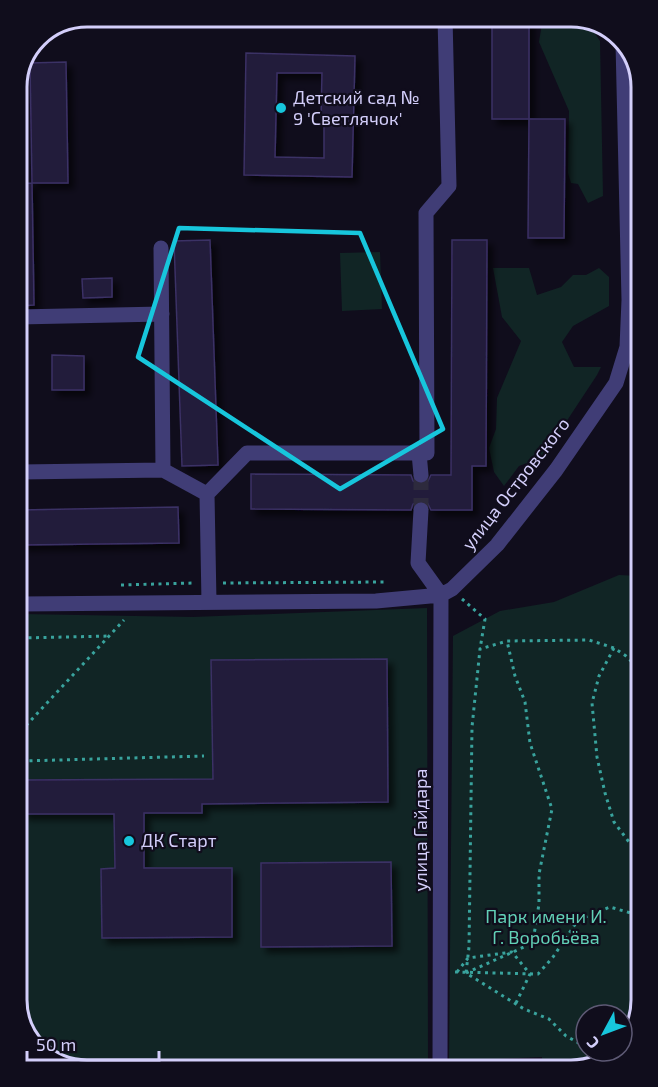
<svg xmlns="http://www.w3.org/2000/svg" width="658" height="1087" font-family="'Exo 2',sans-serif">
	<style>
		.green { fill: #112525 }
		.building { fill: #221b3b; stroke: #3b3065; stroke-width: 1.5; fill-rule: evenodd; filter: url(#shadow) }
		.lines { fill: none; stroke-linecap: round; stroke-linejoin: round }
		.minor-tunnel { stroke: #2d2a3d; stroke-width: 15; stroke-dasharray: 15 8; stroke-linecap: butt }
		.path { stroke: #39a39d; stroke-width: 3; stroke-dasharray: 3 4.5; stroke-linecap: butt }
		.minor { stroke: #403d76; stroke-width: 15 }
		.marked { fill: none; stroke: #17c6dc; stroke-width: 4.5; stroke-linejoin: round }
		.poi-dot { fill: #17c6dc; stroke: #100d1c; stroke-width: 2 }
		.labels { text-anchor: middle; stroke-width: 4.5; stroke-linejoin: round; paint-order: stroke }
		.poi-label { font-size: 18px; fill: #d3cefa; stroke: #100d1c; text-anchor: start }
		.street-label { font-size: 18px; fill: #d3cefa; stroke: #100d1c }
		.park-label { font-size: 18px; fill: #62d1b7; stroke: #100d1c }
		.rim { fill: none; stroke: #d3cefa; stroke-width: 3 }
	</style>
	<defs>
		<filter id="shadow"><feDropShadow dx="5.5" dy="5.5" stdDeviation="3" flood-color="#0009"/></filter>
	</defs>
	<rect width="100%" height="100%" fill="#100d1c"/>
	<path class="green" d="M543,17H576L586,20L600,41L603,196L588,203L578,184L571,183L568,173L569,111L539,42Z
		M380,252L382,309L342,311L340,253Z
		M493,268H529L537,295L561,287L573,275H586L599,268L609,277V306L573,326L562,342L574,367H601L597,375L543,457L519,466L504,486L494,472L489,448L496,429L497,398L521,341L502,317Z
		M619,575L638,576L641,1000L630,1039L622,1045V1015H586V1051H616L602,1063L542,1064V1057L449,1061L453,636L500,611L554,602Z
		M427,608L428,1066L83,1070L48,1059L24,1031L21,614L193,617Z"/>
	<path class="building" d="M492,17H529V119H492Z
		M246,53L355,56L352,177L244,175ZM277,73H322L321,118H324V158L275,157Z
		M66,62L68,183H32L30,63Z
		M529,119H565L564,238H528Z
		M32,183L34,305L18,306L17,184Z
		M210,240L218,465L182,466L174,241Z
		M452,240H487L486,466H472V510H431L427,502L421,500L413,504L411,510L251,509V474L411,475L413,481L421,485L427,483L431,475H451Z
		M112,278V297L83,298L82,279Z
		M52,355L84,356V390H52Z
		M178,507L179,543L20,545V510Z
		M387,659L388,802L202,804V813H144V868H232V937L102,938L101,869L115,868L114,814H22V780L213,779L211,660Z
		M391,862L392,946L261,947V863Z"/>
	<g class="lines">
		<path class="minor-tunnel" d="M421,475V510"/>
		<path class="path" d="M223,583L385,582
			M121,585L193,583
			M462,599L485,619L480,649
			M21,638L109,636
			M614,648L599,676L592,703L597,757L605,793L614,822L632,846L640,853
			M21,731L124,620
			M22,761L204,756
			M455,972L538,974L553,957L578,920L610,907L641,916
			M457,972L468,958L512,952L530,974L516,1003
			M466,973L524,947L534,935L539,904V874L552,809L530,743L525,702L515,676L507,641
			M586,1047L566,1036L549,1019L524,1009L466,973L469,947L472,727L480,649L507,641L589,640L614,648L626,656L639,669"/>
		<path class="minor" d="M161,248L163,470
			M18,317L162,314
			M419,453L421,475
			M20,472L163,470L207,494
			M421,510L418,563L441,595L440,1066
			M209,602L207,494L247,453H427L426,213L449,186L445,17
			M21,604L376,601L441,595L452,589L497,545L556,470L616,383L627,347L629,300L623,43"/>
	</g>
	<path class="marked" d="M179,228L360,233L443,429L340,489L138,357Z"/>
	<g class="poi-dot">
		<circle cx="281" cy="108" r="6"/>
		<circle cx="129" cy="841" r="6"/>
	</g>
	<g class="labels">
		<g class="poi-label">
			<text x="293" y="104">Детский сад №<tspan x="293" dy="21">9 'Светлячок'</tspan></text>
			<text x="141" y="847">ДК Старт</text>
		</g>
		<g class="street-label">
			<text transform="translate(516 484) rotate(-52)" y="6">улица Островского</text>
			<text transform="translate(421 830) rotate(-90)" y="6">улица Гайдара</text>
		</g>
		<g class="park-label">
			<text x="546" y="923">Парк имени И.<tspan x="546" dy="21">Г. Воробьёва</tspan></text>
		</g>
	</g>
	<path d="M0 0H658V1087H0ZM87 27H571A60 60 0 0 1 631 87V1000A60 60 0 0 1 571 1060H87A60 60 0 0 1 27 1000V87A60 60 0 0 1 87 27Z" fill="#100d1c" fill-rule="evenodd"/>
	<path class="rim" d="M87 27H571A60 60 0 0 1 631 87V1000A60 60 0 0 1 571 1060H87A60 60 0 0 1 27 1000V87A60 60 0 0 1 87 27Z"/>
	<g transform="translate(604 1033) rotate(229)"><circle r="28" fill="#100d1c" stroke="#5e5a75" stroke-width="1.5"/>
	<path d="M0-4.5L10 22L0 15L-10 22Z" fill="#17c6dc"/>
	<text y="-9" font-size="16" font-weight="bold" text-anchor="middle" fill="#d3cefa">С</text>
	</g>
	<path d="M27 1051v9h132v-9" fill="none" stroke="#d3cefa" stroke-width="3"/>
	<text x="36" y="1051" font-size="18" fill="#d3cefa" stroke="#100d1c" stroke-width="4.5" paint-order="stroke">50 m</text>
</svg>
